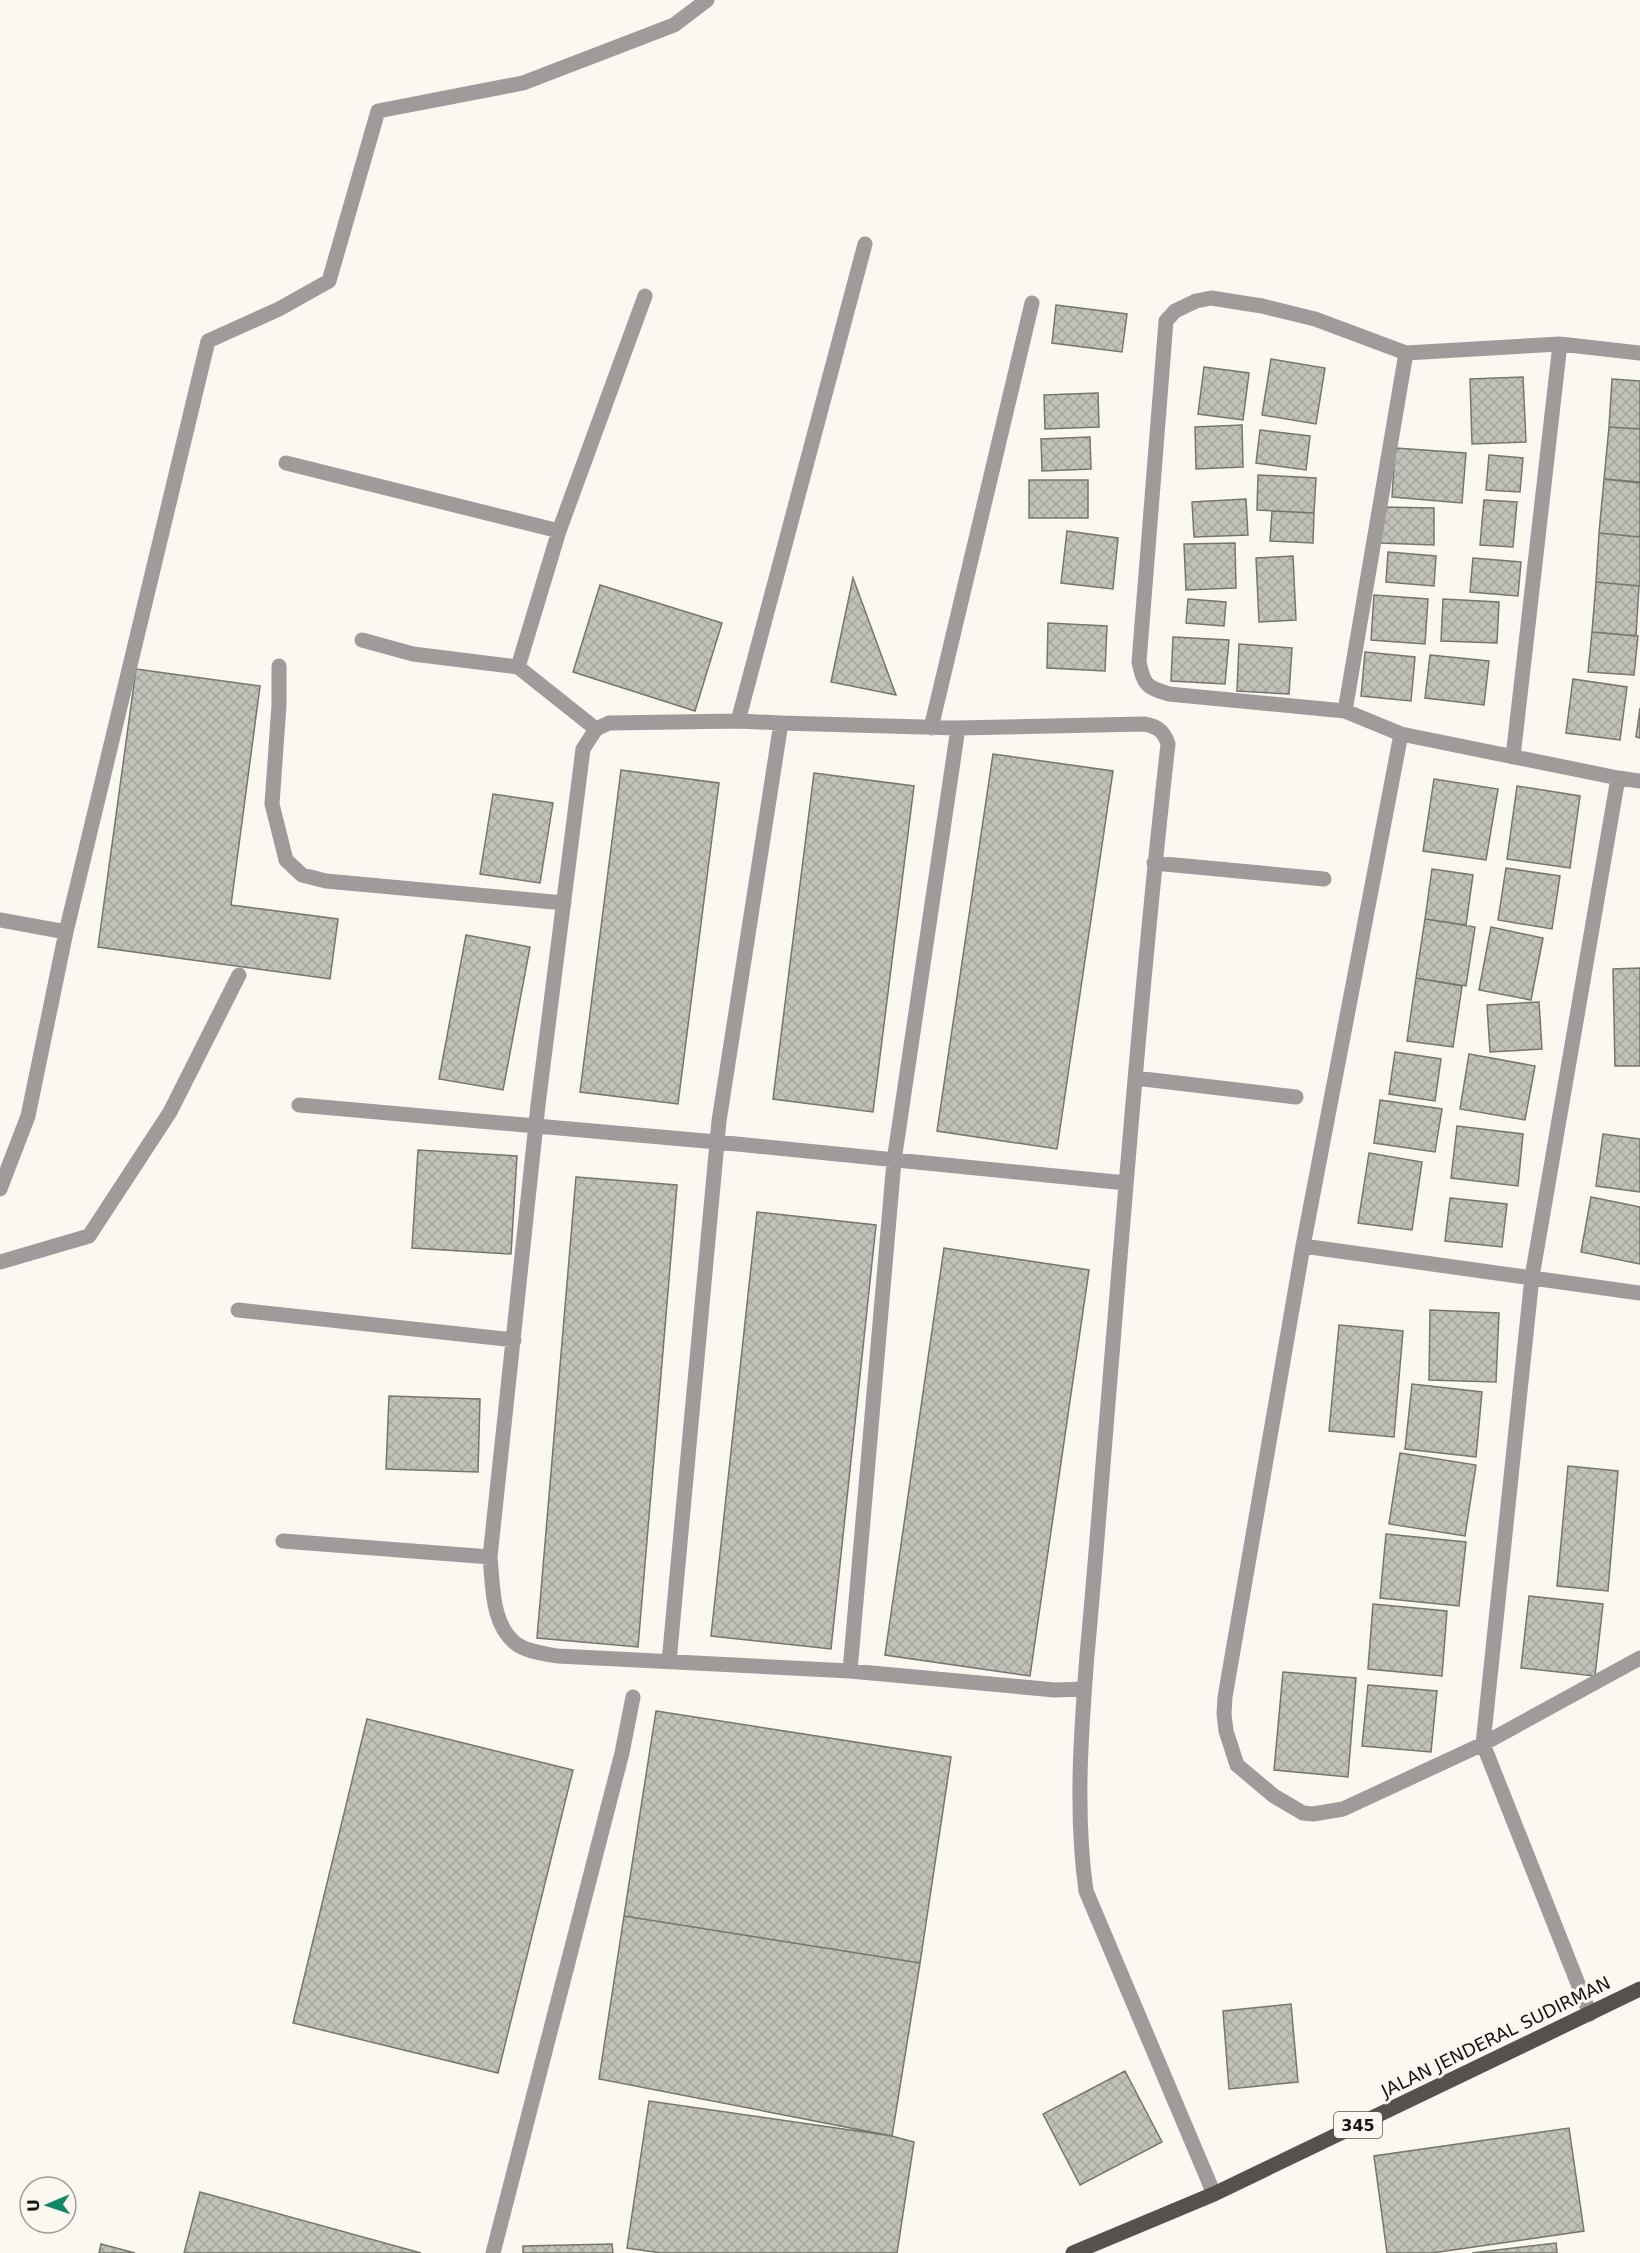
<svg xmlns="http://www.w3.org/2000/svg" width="1640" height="2253" font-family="'DejaVu Sans',sans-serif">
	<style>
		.building { fill: url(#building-cross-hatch); stroke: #76756f; stroke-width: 1.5 }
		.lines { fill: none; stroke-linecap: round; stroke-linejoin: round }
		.minor { stroke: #9e9b9a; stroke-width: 15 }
		.major { stroke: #56514e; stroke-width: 15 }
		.labels { text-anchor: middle; stroke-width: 6; stroke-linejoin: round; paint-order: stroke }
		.shield { fill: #fbf7f1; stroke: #5b5855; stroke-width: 1.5 }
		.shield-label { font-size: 16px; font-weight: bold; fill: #161412 }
		.street-label { font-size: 18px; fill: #161412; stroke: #fbf7f1 }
	</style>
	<defs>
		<pattern id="building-cross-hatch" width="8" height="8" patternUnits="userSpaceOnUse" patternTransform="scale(1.5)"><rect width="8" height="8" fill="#c1c0b9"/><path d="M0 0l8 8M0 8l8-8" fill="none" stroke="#a5a49e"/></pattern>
	</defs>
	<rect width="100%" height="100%" fill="#fbf7f1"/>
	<path class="building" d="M1056,305L1127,314L1122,352L1052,343Z
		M1271,359L1325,368L1316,424L1262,415Z
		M1204,367L1249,373L1243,420L1198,414Z
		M1523,377L1526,442L1472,444L1470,379Z
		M1612,379L1640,381V429L1609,427Z
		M1098,393L1099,427L1045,429L1044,395Z
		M1242,425L1243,467L1196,469L1195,427Z
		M1609,427L1640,429V483L1604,479Z
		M1260,430L1310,436L1306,470L1256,463Z
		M1090,437L1091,469L1042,471L1041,439Z
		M1395,448L1466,453L1462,503L1392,497Z
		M1489,455L1523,458L1520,492L1486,490Z
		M1258,475L1316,478L1314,513L1257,510Z
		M1604,479L1640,482V537L1599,533Z
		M1029,480H1088V518H1029Z
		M1246,499L1248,535L1194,537L1192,502Z
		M1484,500L1517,502L1513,547L1480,545Z
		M1381,507L1434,508V545L1380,543Z
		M1272,511L1314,513L1313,543L1270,541Z
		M1067,531L1118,538L1113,589L1061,583Z
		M1599,533L1640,537V586L1596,582Z
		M1235,543L1236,588L1186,590L1184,544Z
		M1388,552L1436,556L1434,586L1386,582Z
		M1293,556L1296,620L1259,622L1256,558Z
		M1473,558L1521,562L1518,596L1470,592Z
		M853,578L896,695L831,682Z
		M1596,582L1639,586L1636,636L1592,632Z
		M600,585L722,623L695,711L573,672Z
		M1374,595L1428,599L1425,644L1371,640Z
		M1188,599L1226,602L1224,626L1186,623Z
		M1443,599L1499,602L1497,643L1441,641Z
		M1048,623L1107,626L1105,671L1047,668Z
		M1592,632L1638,636L1634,675L1588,672Z
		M1173,637L1229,640L1225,684L1171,681Z
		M1239,644L1292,648L1289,694L1237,691Z
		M1365,652L1415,657L1411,701L1361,696Z
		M1430,655L1489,661L1484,705L1425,698Z
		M136,669L260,686L231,905L338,919L330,979L98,947Z
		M1573,679L1627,687L1620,740L1566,733Z
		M1640,708V738L1636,737Z
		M993,754L1113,771L1057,1149L937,1131Z
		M621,770L719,783L678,1104L580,1092Z
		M814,773L914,786L873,1112L773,1099Z
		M1434,779L1498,789L1486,860L1423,851Z
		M1517,786L1580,796L1570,868L1507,859Z
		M493,794L553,803L540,883L480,874Z
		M1506,868L1560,876L1552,929L1498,920Z
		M1432,869L1473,875L1466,925L1425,919Z
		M1425,919L1475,927L1466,986L1416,978Z
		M1491,927L1543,938L1531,1000L1479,990Z
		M466,935L530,947L503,1090L439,1079Z
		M1640,968V1066H1615L1613,969Z
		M1416,978L1462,986L1453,1047L1407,1041Z
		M1539,1002L1542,1049L1490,1052L1487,1005Z
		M1395,1052L1441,1059L1435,1101L1389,1094Z
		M1469,1054L1535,1066L1525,1120L1460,1109Z
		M1380,1100L1442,1109L1435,1152L1374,1143Z
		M1457,1126L1523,1134L1518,1186L1451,1178Z
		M1603,1134L1640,1139V1192L1596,1186Z
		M418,1150L517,1156L511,1254L412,1248Z
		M1369,1153L1422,1162L1412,1230L1358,1223Z
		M576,1177L677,1185L638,1647L537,1638Z
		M1591,1197L1640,1207V1264L1581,1252Z
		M1450,1198L1507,1204L1502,1247L1445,1241Z
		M757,1212L876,1225L831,1649L711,1636Z
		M944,1248L1089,1270L1030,1676L885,1655Z
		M1430,1310L1499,1313L1496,1382L1429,1380Z
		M1339,1325L1403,1331L1394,1437L1329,1431Z
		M1412,1384L1482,1392L1476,1457L1405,1449Z
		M389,1396L480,1399L478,1472L386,1469Z
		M1400,1453L1476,1465L1465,1536L1389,1524Z
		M1568,1466L1618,1471L1608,1591L1557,1586Z
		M1386,1534L1466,1542L1459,1606L1380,1598Z
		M1529,1596L1603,1604L1595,1676L1521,1668Z
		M1373,1604L1447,1611L1442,1676L1368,1669Z
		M1283,1672L1356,1678L1348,1777L1274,1770Z
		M1368,1685L1437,1691L1431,1752L1362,1746Z
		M656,1711L951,1757L920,1963L624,1916Z
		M367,1719L573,1770L498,2073L293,2023Z
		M624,1916L920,1963L892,2136L599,2079Z
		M1291,2004L1298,2082L1229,2089L1223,2011Z
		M1125,2071L1162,2142L1080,2185L1043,2114Z
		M649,2101L892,2136L914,2142L897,2253H661L627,2248Z
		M1569,2128L1584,2231L1432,2253H1387L1374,2156Z
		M200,2192L421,2253H184Z
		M1556,2243L1557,2253H1472Z
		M101,2244L135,2253H99Z
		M612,2244L613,2253H523V2246Z"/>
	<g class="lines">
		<path class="minor" d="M1640,353L1560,344L1406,353L1315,319L1262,306L1211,298L1196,301L1175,311L1166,321L1139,662C1144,685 1146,687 1169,694L1345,711L1401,734L1618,778L1640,781
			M286,463L559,531
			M362,640L413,654L518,667L596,729
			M279,666V705L272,804L286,860L302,875L326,881L564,903
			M518,667L559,531L645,296
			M1345,711L1406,353
			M738,721L865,244
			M781,723L958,728L1144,724C1157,726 1164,731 1168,744C1141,984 1123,1224 1103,1464C1098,1528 1093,1591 1087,1655C1081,1733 1075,1813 1086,1891L1214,2194
			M931,728L1032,303
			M1401,734L1303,1246L1225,1697L1224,1714L1226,1731L1237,1765L1274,1796L1303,1813L1313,1814L1343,1809L1483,1744L1640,1658
			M1513,757L1560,344
			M1154,863L1324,879
			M0,920L66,932L28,1116L0,1189
			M66,932L208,341L279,309L329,281L378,111L523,83L674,25L707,0
			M1135,1078L1296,1097
			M299,1105L717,1142L1126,1183
			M1303,1246L1640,1293
			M0,1262L89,1236L170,1112L239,975
			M238,1310L514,1340
			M283,1541L490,1557
			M669,1662L719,1121L781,723L738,721L609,723L596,729L583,749L538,1105L490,1557C493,1585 491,1627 518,1645C529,1652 545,1654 558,1656L850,1671L1055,1690L1084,1689
			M850,1671L894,1161L958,728
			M1590,2014L1483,1744L1532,1277L1618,778
			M493,2253L622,1753L633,1697"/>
		<path class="major" d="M1073,2253L1214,2194L1640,1989"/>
	</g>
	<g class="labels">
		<rect class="shield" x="1334" y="2112" width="48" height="26" rx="4.5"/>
		<g class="shield-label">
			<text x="1358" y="2131">345</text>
		</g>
		<g class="street-label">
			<text transform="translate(1496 2037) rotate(-26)" y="6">JALAN JENDERAL SUDIRMAN</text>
		</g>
	</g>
	<g transform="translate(48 2205) rotate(268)"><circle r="28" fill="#fbf7f1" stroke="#9f9c98" stroke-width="1.5"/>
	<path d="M0-4.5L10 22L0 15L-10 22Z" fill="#118768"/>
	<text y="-9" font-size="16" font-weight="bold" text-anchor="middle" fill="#161412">U</text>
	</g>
</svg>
